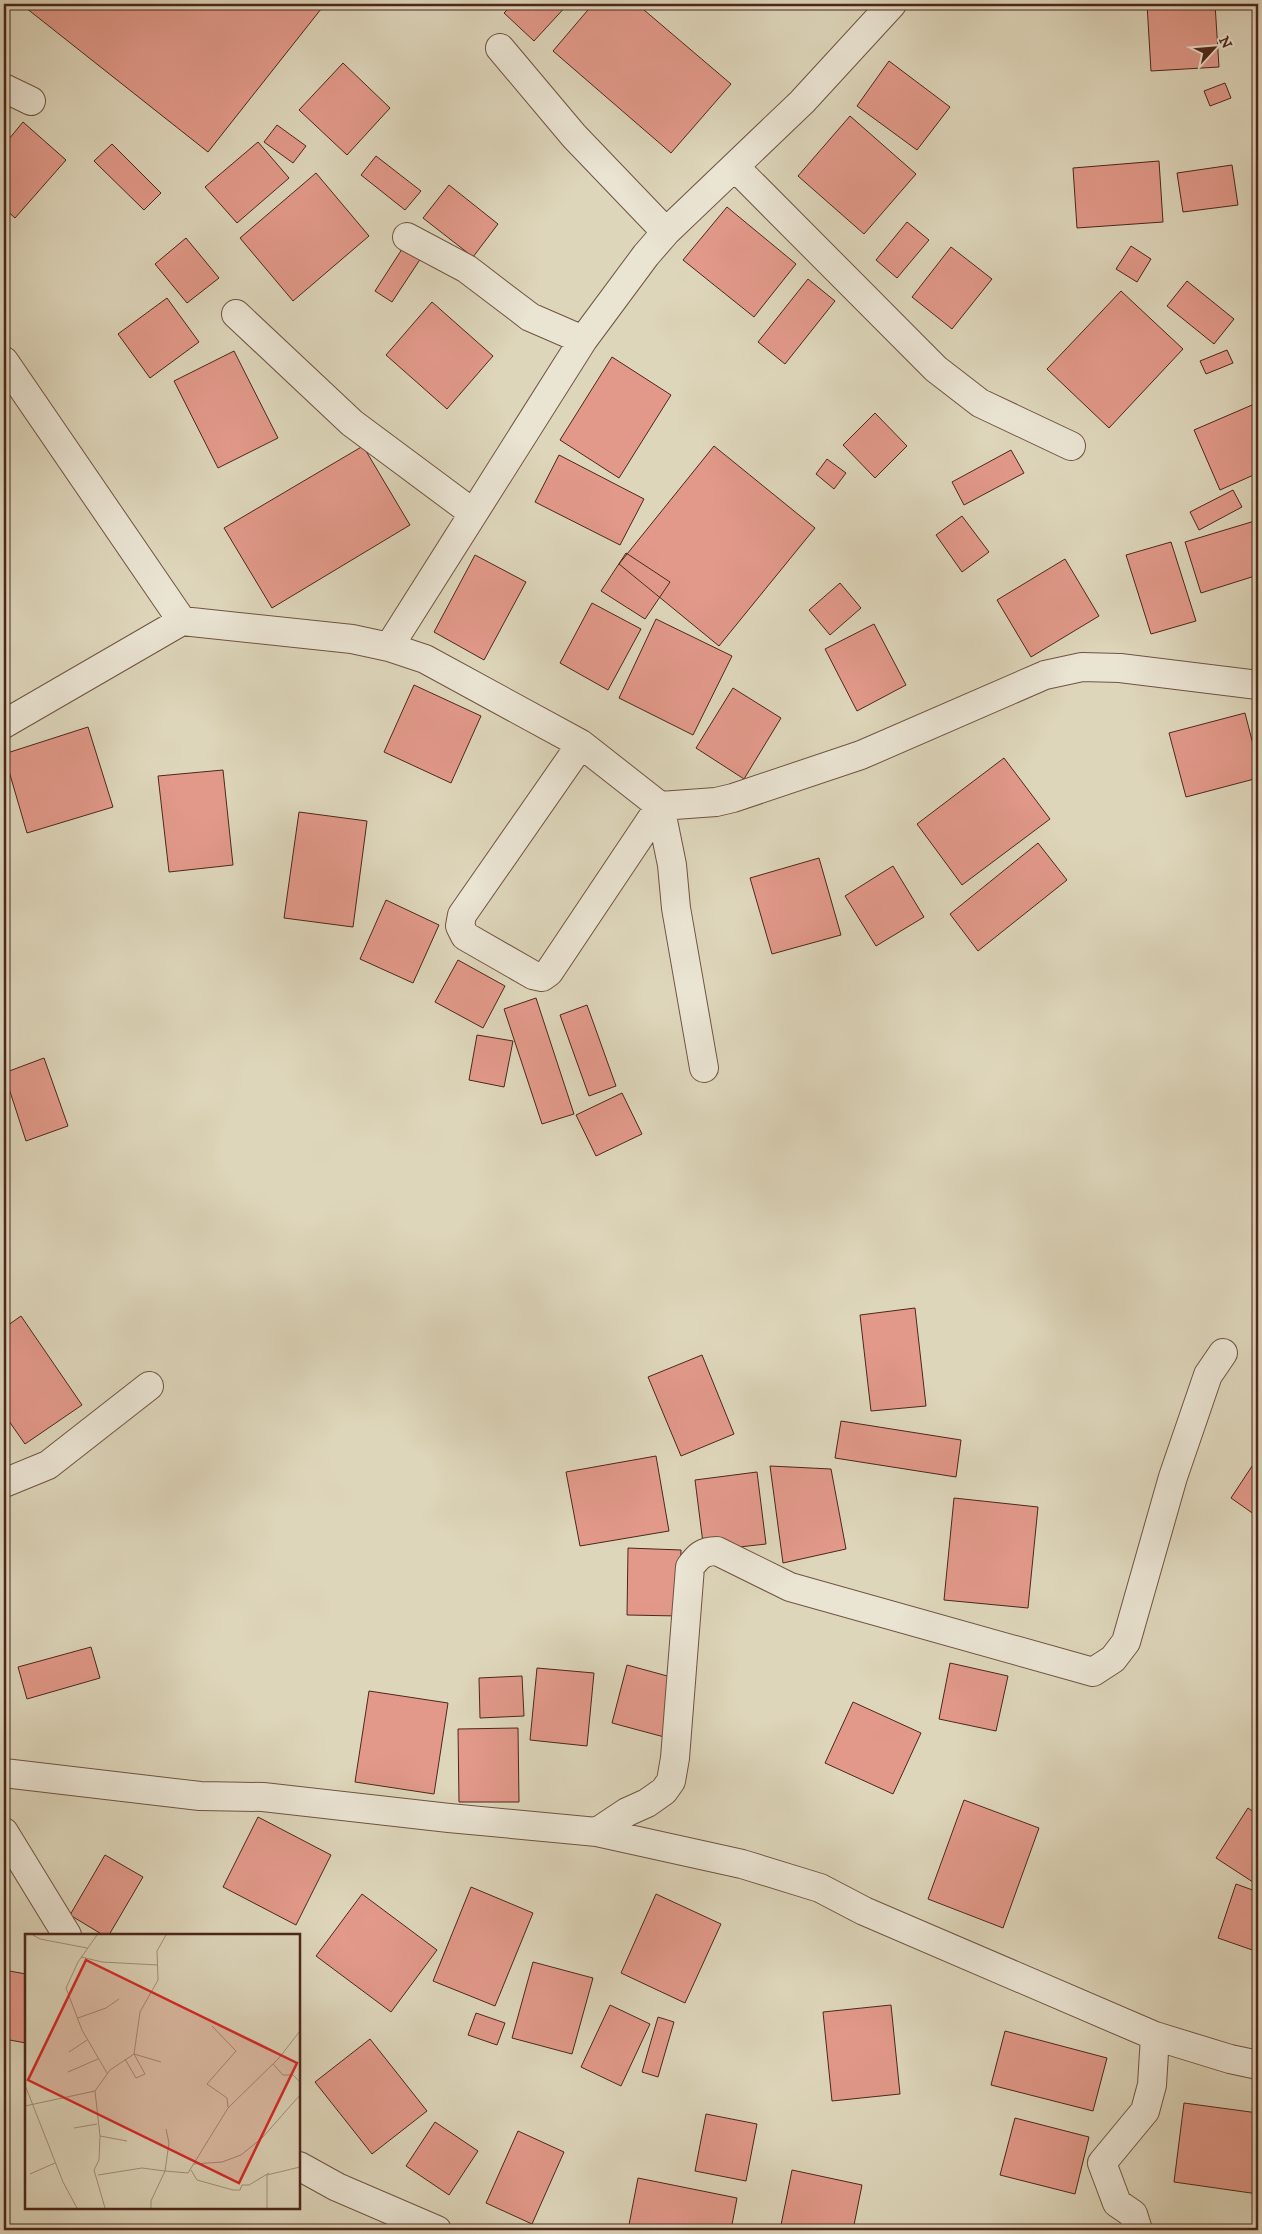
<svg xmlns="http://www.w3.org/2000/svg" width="1262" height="2234" font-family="'IM FELL DW Pica',serif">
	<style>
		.building { fill: #e2998a; stroke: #4c271a }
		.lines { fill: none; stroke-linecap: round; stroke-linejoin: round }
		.minor-casing { stroke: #705342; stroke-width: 30 }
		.minor { stroke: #eae4d3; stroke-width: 28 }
		.inset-road { fill: none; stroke: #a4907b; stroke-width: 1 }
		.view { fill: #d62828; fill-opacity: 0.15; stroke: #d62828; stroke-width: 2.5 }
		.inset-edge { fill: none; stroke: #4c271a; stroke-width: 2.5 }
	</style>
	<rect width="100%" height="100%" fill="#ded6bb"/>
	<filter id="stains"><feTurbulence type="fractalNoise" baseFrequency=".004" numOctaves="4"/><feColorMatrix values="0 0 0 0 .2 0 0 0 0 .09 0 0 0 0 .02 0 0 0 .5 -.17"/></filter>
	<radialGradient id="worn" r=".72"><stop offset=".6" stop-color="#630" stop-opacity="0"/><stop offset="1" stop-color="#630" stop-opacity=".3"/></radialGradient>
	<path class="building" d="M21,4H325L208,152Z
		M513,4H568L534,41L504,13Z
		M593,4H637L731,84L671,153L553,51Z
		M1147,4H1215L1219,67L1151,71Z
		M889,61L950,107L917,150L857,106Z
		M343,63L390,108L347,155L299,110Z
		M1225,83L1231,98L1210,106L1204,91Z
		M850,116L916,174L864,234L798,176Z
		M23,122L66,160L15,218L4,208V145Z
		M277,125L306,146L293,163L264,142Z
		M258,142L289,178L237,223L205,187Z
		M112,144L161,193L144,210L94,161Z
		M376,156L421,191L405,210L361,175Z
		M1159,161L1163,222L1077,228L1073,168Z
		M1232,165L1238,205L1183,212L1177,173Z
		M316,173L369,236L293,301L240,238Z
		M449,185L498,224L473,257L423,218Z
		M727,207L796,264L754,317L683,260Z
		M907,222L929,240L897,278L876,260Z
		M186,238L219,278L187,303L155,264Z
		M404,246L421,258L392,302L375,291Z
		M1131,246L1151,259L1137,282L1116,269Z
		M951,247L992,279L952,329L912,297Z
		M808,279L835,301L785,364L758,342Z
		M1187,281L1234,319L1214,344L1167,306Z
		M1121,291L1183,349L1109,428L1047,369Z
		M167,298L199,342L150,378L118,334Z
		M432,302L493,356L447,409L386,355Z
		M1227,350L1233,363L1206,374L1200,361Z
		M234,351L278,438L218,468L174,381Z
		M612,357L671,395L619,478L560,440Z
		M1252,405L1258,420V473L1220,490L1194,430Z
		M875,413L907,446L875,478L843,445Z
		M363,446L410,525L272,608L224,528Z
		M714,446L815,528L719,646L619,564Z
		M1011,450L1024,473L964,505L952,482Z
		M559,455L644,499L620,545L535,502Z
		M827,459L846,473L834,489L816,474Z
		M1233,490L1242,507L1199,530L1190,512Z
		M962,516L989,552L962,572L936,535Z
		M1258,520V575L1201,593L1185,542Z
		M1171,542L1196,621L1151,634L1126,555Z
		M626,553L670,582L645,619L601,591Z
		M475,555L526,582L484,660L434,632Z
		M1065,559L1099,616L1031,657L997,600Z
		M840,583L861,608L830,635L809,610Z
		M592,603L641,629L608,690L560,663Z
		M656,619L732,656L693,735L619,698Z
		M874,624L906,685L857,711L825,649Z
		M414,685L481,716L451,783L384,752Z
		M733,688L781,718L744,779L696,748Z
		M1245,713L1258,764V778L1186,797L1169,733Z
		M88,727L113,807L27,833L4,754Z
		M1004,758L1050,819L962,885L917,824Z
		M223,770L233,865L169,872L158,776Z
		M299,812L367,821L353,927L284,918Z
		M1038,843L1067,880L978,951L950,914Z
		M819,858L841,935L772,954L750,878Z
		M893,866L924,917L876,946L845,896Z
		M386,900L439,925L413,983L360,959Z
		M458,960L505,986L483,1028L435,1002Z
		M536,998L574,1114L542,1124L504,1009Z
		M587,1005L616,1086L589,1096L560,1015Z
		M477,1035L513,1041L504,1087L469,1080Z
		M44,1058L68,1126L26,1141L4,1073Z
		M622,1093L642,1134L596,1156L576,1115Z
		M915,1308L926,1406L871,1411L860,1315Z
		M21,1316L82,1405L25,1444L4,1414V1328Z
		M702,1355L734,1434L681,1456L648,1377Z
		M841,1421L961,1440L956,1477L835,1458Z
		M656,1456L669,1531L580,1546L566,1472Z
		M1258,1457V1517L1231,1498Z
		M770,1466L831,1469L846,1549L783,1563Z
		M757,1472L766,1544L704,1551L695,1480Z
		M954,1498L1038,1507L1028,1608L944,1600Z
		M628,1548L681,1550L679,1616L627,1615Z
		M91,1647L100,1678L27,1699L18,1667Z
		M950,1663L1008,1676L996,1731L939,1719Z
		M627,1665L682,1680L668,1738L612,1723Z
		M537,1668L594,1673L587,1746L530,1740Z
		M522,1676L524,1716L480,1718L479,1678Z
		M369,1691L448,1703L434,1794L355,1782Z
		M853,1702L921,1733L893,1794L825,1763Z
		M518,1728L519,1802H459L458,1729Z
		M964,1800L1039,1828L1003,1928L928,1899Z
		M1248,1808L1258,1815V1881L1256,1884L1216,1858Z
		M258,1817L331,1855L296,1925L223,1887Z
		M105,1855L143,1877L109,1935H103L70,1915Z
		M1236,1884L1258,1892V1952L1218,1938Z
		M471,1887L533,1913L495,2006L433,1981Z
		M362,1894L437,1950L391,2012L316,1956Z
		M656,1894L721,1924L685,2003L621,1973Z
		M533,1962L593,1978L572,2054L512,2038Z
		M4,1970L26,1974V2043L4,2039Z
		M610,2005L650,2024L621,2086L581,2067Z
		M891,2005L900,2094L832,2101L823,2012Z
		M476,2013L505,2023L497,2045L468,2035Z
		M658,2017L674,2022L658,2077L642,2072Z
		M1005,2031L1107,2058L1093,2111L991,2085Z
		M370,2039L427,2111L372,2154L315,2082Z
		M1184,2103L1258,2113V2194L1174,2182Z
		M706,2114L757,2124L746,2181L695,2171Z
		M1015,2118L1089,2137L1075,2194L1000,2175Z
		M435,2122L478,2151L449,2195L406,2166Z
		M518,2131L564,2152L532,2224L486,2203Z
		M792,2170L862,2185L853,2230H780Z
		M638,2178L737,2198L731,2230H628Z"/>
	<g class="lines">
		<g class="minor-casing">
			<path id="minor" d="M500,48L574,136L666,232
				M4,88L31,101
				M735,167L936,369L980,403L1071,446
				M407,237L467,269L530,317L583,340
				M236,314L352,423L473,513
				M4,361L182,621
				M389,647L583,340L646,255L666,232L802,102L892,4
				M4,724L182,621L352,639L389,647L425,659L581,744L660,806L672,865L676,908L704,1068
				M581,744L462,915L460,926L465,936L533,975L542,977L549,972L660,806L716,802L733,798L861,755L1045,675L1082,667L1120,668L1258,685
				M4,1483L48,1465L149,1386
				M4,1773L200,1796L263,1797L449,1818L597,1832L742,1864L820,1888L864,1911L1155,2036L1230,2059L1258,2065
				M4,1832L67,1935
				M597,1832L627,1812L647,1803L664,1791L671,1781L675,1758L690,1567C698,1556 703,1551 717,1551L790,1587L1093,1672L1113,1659L1126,1642L1173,1477L1208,1375L1223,1353
				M299,2166L337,2187L437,2230
				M1138,2230L1133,2214L1117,2203L1102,2163L1145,2111L1152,2085L1155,2036"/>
		</g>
		<use href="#minor" class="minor"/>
	</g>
	<g transform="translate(25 1934)">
		<rect width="275" height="275" fill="#ded6bb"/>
		<path class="inset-road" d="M8,1L15,5L62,14M72,1L53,28L41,54L57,96L82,139M56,23L77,28L133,31M53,84L81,74L94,65M187,92L211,117L182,150L202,164L203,173M44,118L62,106M100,125L111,144L120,140L109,120L115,78L133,46L132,17L141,1M248,130L258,141H268L275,148M43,138L73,125M0,151L38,248L52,274M0,172L70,157M49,194L72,190M75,202L102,207M169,230L197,228L216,221L237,204L275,161M166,236L172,246L208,256H215L217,251H224L244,239M5,240L30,229M73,241L117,234L140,237L144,209L141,195M80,274L69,236L74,226L75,202L70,157L85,136L109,120L136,128M126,274V267L140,237L163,239L203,174L254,124L275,97M242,274V241L275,233"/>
		<path class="view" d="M61,26L272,129L214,249L3,146Z"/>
		<rect width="275" height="275" class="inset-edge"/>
	</g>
	<rect width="1262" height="2234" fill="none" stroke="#ded6bb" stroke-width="20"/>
	<rect x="5" y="5" width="1252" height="2224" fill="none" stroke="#4c271a" stroke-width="2.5"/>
	<rect x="10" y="10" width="1242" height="2214" fill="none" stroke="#4c271a"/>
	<g transform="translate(1214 48) rotate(64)" stroke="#eae4d3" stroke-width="4" paint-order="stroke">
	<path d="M0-4L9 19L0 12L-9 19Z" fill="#4c271a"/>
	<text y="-8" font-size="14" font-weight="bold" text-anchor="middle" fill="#4c271a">N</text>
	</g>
	<rect width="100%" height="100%" filter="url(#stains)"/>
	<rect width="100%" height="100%" fill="url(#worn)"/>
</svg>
